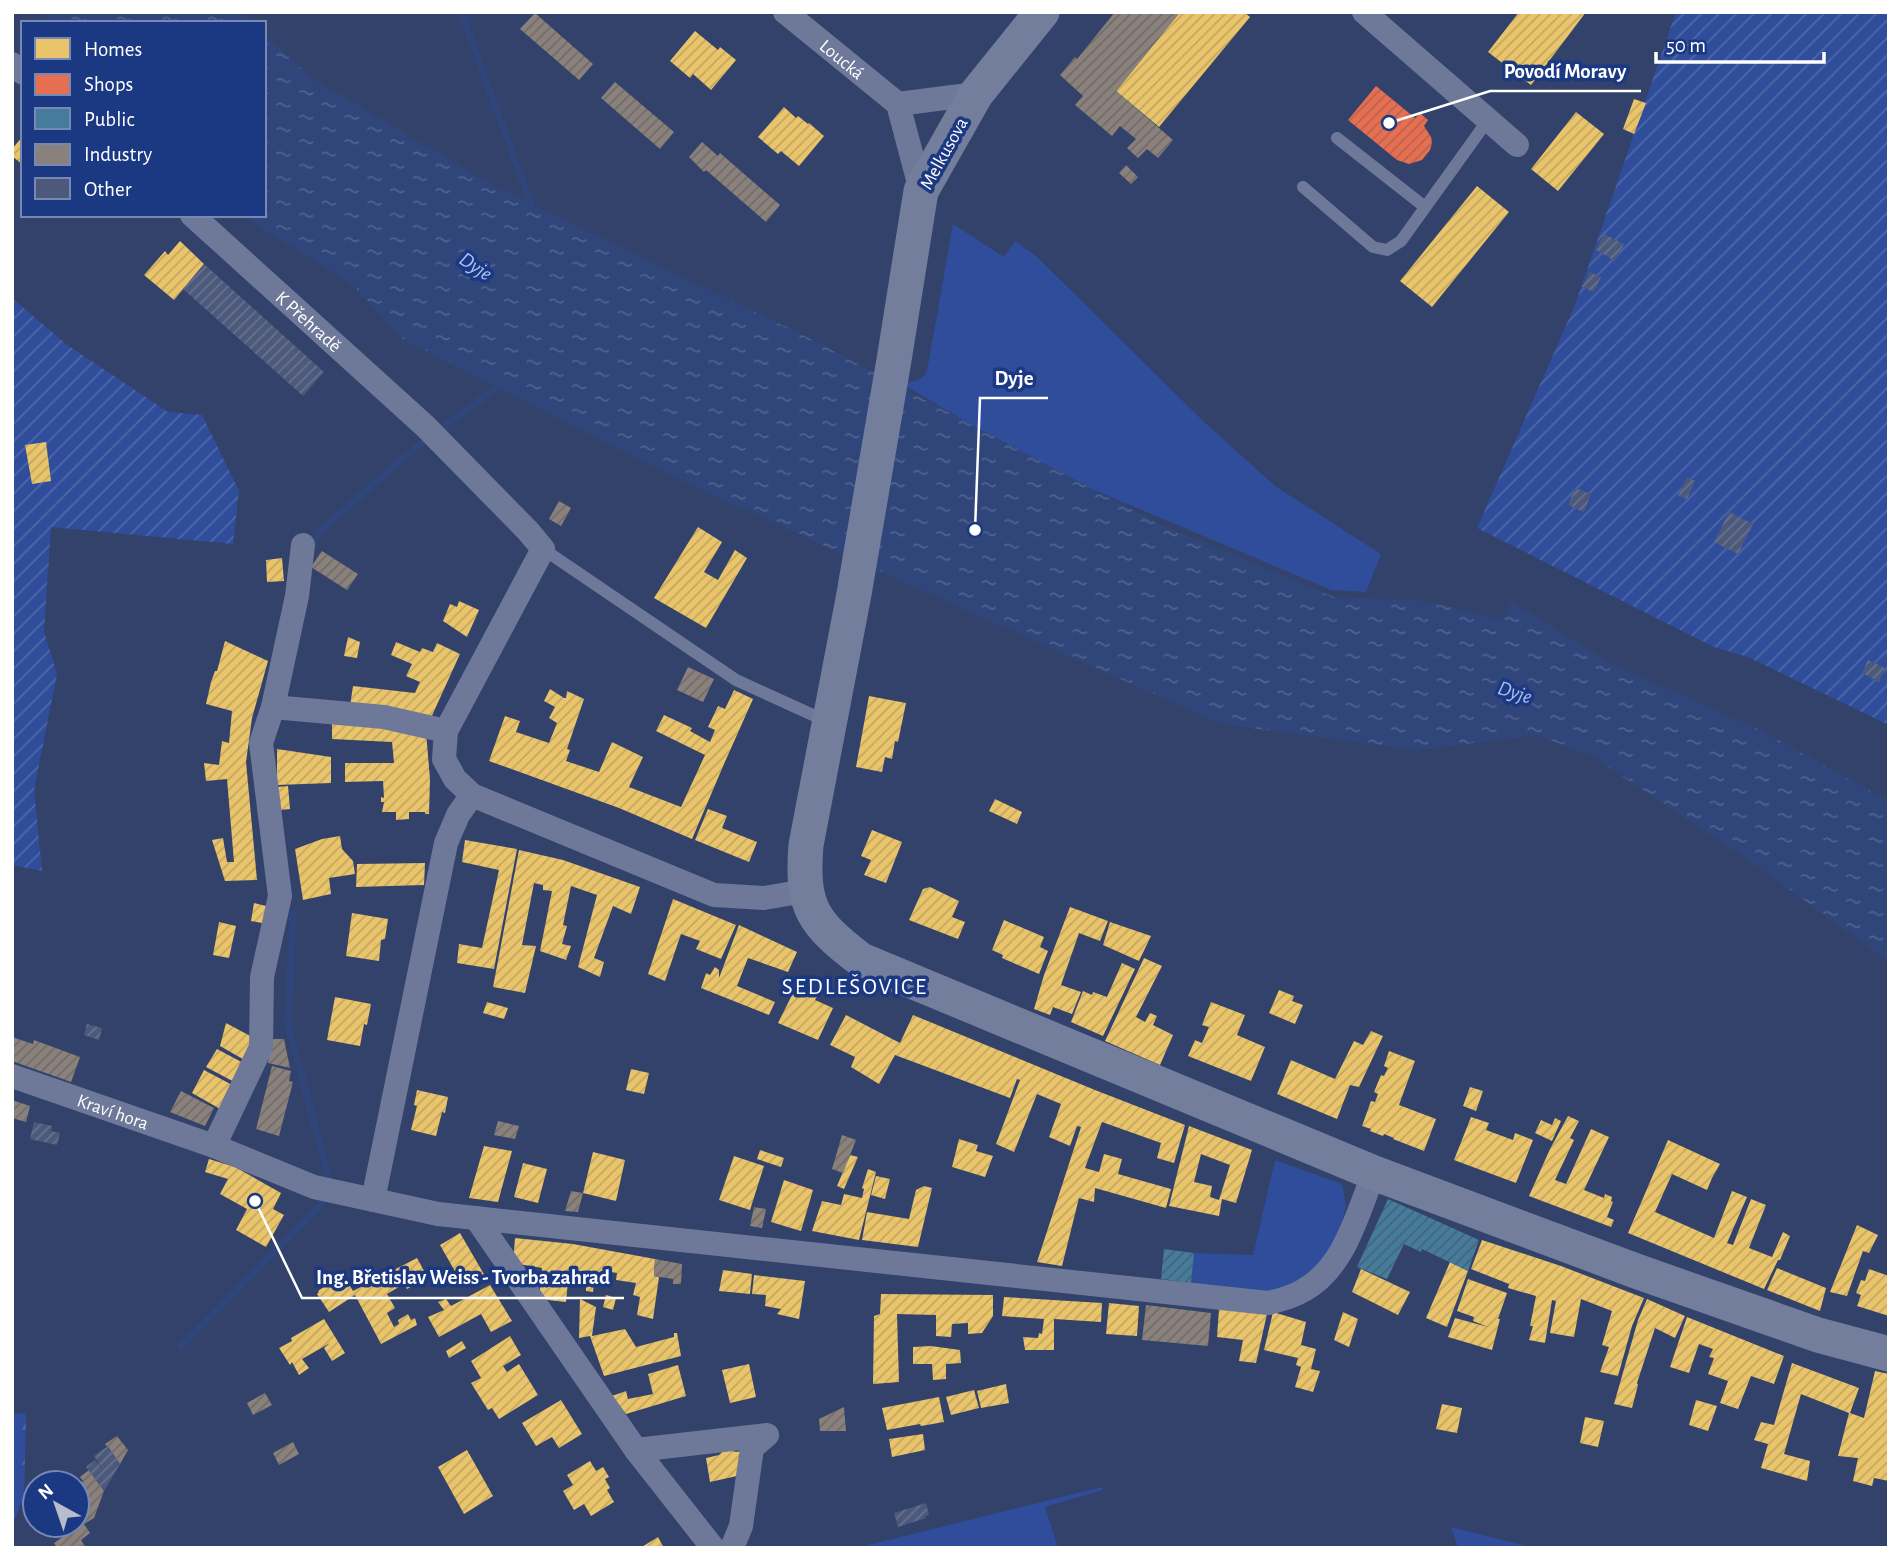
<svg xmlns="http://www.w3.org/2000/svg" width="1901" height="1560" font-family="'Alegreya Sans',sans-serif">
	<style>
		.grass { fill: #2f4d9a }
		.forest { fill: url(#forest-firs) }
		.garden { fill: url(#garden-furrows) }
		.water { fill: url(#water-ripples) }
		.homes { fill: url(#homes-hatch); fill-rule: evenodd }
		.shops { fill: url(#shops-hatch) }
		.public { fill: url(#public-hatch) }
		.industry { fill: url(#industry-hatch) }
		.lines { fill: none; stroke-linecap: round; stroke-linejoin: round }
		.stream { stroke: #30467b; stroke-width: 7 }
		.building { fill: url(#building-hatch) }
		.lane { stroke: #6e7999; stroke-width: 12 }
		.street { stroke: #6e7999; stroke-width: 24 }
		.secondary { stroke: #737e9d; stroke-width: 35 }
		.labels { text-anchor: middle; stroke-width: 7; stroke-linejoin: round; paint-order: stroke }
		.street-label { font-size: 19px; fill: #fff; stroke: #1b3882 }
		.water-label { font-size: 21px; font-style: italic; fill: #abc0f2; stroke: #1b3882 }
		.quarter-label { font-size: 23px; letter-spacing: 2px; fill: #fff; stroke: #1b3882 }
		.leader { fill: none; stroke: #fff; stroke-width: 2.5 }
		.callout-dot { fill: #fff; stroke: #1b3882; stroke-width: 2.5 }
		.callout-label { font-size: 21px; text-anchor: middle; font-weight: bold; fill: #fff; stroke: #1b3882; stroke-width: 7; stroke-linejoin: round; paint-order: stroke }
	</style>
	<defs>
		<pattern id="forest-firs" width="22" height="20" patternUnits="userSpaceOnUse" patternTransform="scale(1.75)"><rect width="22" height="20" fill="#2f4d9a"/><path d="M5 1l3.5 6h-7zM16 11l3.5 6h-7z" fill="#4e68a9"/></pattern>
		<pattern id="garden-furrows" width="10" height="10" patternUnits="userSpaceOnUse" patternTransform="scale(1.75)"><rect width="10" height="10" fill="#2f4d9a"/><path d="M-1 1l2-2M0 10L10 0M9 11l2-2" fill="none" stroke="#4e68a9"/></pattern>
		<pattern id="water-ripples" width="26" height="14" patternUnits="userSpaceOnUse" patternTransform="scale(1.75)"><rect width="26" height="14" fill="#30467b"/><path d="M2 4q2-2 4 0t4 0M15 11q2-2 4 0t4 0" fill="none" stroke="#4f628f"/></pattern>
		<pattern id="homes-hatch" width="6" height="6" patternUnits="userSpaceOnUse" patternTransform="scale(1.75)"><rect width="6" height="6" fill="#e9c46a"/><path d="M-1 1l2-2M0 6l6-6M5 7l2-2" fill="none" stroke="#c2a662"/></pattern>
		<pattern id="shops-hatch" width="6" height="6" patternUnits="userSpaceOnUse" patternTransform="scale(1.75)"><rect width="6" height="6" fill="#e76f51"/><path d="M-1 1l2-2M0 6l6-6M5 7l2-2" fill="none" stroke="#b86450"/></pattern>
		<pattern id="public-hatch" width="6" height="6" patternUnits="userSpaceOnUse" patternTransform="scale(1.75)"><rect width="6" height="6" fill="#457b9d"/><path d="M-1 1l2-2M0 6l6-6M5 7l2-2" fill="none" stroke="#486474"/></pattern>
		<pattern id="industry-hatch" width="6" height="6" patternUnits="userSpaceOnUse" patternTransform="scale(1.75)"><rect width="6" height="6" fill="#8a817c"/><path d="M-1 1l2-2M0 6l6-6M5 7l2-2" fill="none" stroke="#716c69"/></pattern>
		<pattern id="building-hatch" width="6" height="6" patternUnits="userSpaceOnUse" patternTransform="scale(1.75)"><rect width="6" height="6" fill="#4c597a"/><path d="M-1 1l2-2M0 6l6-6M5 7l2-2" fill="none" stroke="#67728e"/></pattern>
	</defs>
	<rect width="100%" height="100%" fill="#32426b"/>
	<path class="grass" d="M953,224L1004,257L1015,241L1036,256L1202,420L1275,486L1381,554L1366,592L1331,590L1045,469L901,383C912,382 922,382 927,371Z
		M1275,1160L1342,1184L1346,1205L1339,1238L1306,1281L1269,1294L1191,1283L1193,1253L1253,1255Z
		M1102,1487L1103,1490L1045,1507L1058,1548H856Z
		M1451,1527L1535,1548H1458Z"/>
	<path class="forest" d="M26,1413L24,1497L12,1525V1414Z"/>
	<path class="garden" d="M1676,12H1889V725L1748,657L1714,647L1477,528L1575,305Z
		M12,298L66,344L168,412L202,415L239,491L233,544L51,527L44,632L57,674L34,790L42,871L12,865Z"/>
	<path class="water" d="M42,12H241L252,23H52Z
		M264,34L313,79L494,186L803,335L1157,523L1334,597L1424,601L1503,620L1512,602L1612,664L1762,731L1889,801V962L1753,863L1592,756L1537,735L1417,750L1222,724L950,603L674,477L401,338L352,284L241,215H264Z"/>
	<path class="homes" d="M1180,12H1244L1250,17L1159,127L1116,91Z
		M1519,12H1586L1531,85L1488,52Z
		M695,31L718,50L720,47L736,60L711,90L693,74L690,78L670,61Z
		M1634,99L1646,103L1634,134L1623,129Z
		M784,107L796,118L798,116L808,124L809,123L824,136L799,166L781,151L778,154L758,137Z
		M1576,112L1604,134L1558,191L1531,169Z
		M23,136V165L12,156V149Z
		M1477,186L1509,212L1432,307L1400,281Z
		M180,241L204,264L174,300L144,275L165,251L168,255Z
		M46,442L51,481L32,484L25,445Z
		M698,527L722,542L704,572L718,580L735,550L747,558L706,628L654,598Z
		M282,558L284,581L267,582L266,560Z
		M459,601L479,610L467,637L443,621L450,604L457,607Z
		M348,637L360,642L357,658L344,656Z
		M225,641L268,661L252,718L246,762L257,880L225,881L212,840L223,838L227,862H234L227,779L206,781L204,763L219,765L222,741L229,743L232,711L206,704L211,682L215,671H217Z
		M396,642L420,652L422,648L433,652L437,643L460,654L430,720L350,706L353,686L415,693L420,682L406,676L412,664L391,655Z
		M550,689L564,698H566L567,691L584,699L567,749L570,750L566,761L599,772L612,742L643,757L629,787L681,807L705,755L656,731L664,715L692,728L690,731L710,742L715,730L708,727L718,706L725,709L734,690L753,699L724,764L692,839L619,808L489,761L505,716L520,721L516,732L549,743L557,723L549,718L555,707L544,701Z
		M869,696L906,703L898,742L895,741L892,759L885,757L882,772L856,767Z
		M332,723L426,732L430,779L429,814H425V812H409V819L396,820V812H382L384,802H381V797L384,798L383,781L345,782V763H394L392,742L332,739Z
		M277,749L331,757V783L277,785Z
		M288,786L290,809L280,810L277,787Z
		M995,799L1022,812L1017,824L989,811Z
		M708,809L727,816L722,828L757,842L749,862L695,840Z
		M872,830L902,842L886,883L864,875L871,860L861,856Z
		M340,836L342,849L353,861L355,874L329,878L331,894L303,900L295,849L322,839Z
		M465,840L517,849L494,969L457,963L459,944L482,948L499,870L462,862Z
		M519,850L563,860L640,887L631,914L613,906L594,958L604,962L600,977L578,967L597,895L571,886L563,925L567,926L562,944L571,946L566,960L540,951L552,891L543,890V885L534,883L522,945L536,946L525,993L493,987Z
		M425,863L424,885L356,887L357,864Z
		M930,887L959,901L952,917L965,922L958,939L909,920L923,889Z
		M673,899L736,925L721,959L696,949L700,941L681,934L665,981L648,974Z
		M254,903L270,907L267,924L251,921Z
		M1070,907L1108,921L1100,941L1079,933L1061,985L1081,992L1072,1014L1053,1007L1050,1015L1034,1009L1044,975Z
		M352,913L388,919L385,939L381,940L379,961L346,956Z
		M1004,920L1044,937L1040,947L1048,951L1039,974L1002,958L1003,955L992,950Z
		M219,922L236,926L229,958L213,955Z
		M1110,922L1151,936L1139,961L1103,945Z
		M739,925L797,952L788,972L748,958L737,986L775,1002L769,1015L701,988L706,973L710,975L715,967L719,970V978Z
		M1144,958L1162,966L1136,1017L1145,1022L1150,1013L1157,1016L1153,1025L1173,1035L1160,1065L1105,1041Z
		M1122,963L1135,969L1103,1036L1071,1022L1083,991L1092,995L1093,992L1107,997Z
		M808,990L818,995L815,1000L833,1008L818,1040L778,1023L794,991L806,996Z
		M1279,990L1294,996L1292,1001L1303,1005L1295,1024L1269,1013Z
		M335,997L371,1004L367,1025L364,1024L360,1046L327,1040Z
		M487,1002L508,1008L504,1019L483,1013Z
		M1211,1002L1245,1015L1237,1035L1265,1047L1251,1081L1188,1056L1195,1040L1202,1043L1209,1027L1202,1025Z
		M846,1015L900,1043L913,1015L1095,1090L1185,1125L1174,1163L1157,1158L1161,1143L1102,1122L1085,1168L1099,1172L1104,1154L1122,1159L1118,1174L1171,1189L1166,1208L1095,1188L1094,1202L1079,1198L1062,1266L1037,1262L1081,1127L1077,1126L1070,1146L1049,1137L1061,1104L1037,1094L1014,1152L996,1144L1020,1080L1017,1079L1010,1098L895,1055L879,1084L851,1067L855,1057L830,1045Z
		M226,1023L254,1038L248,1062L220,1046Z
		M1371,1031L1383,1036L1359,1087L1350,1085L1337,1119L1277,1094L1291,1060L1335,1079L1354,1041L1363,1045Z
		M217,1049L249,1066L238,1084L206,1067Z
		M1389,1051L1415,1061L1399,1105L1436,1119L1424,1151L1393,1139L1394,1138L1384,1134L1383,1136L1370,1131L1371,1129L1362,1126L1371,1101L1375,1102L1378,1094L1374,1092L1381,1075L1384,1076L1388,1068L1384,1066Z
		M631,1069L649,1073L644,1094L626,1090Z
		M204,1070L236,1087L222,1110L192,1093Z
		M1470,1087L1483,1091L1476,1111L1463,1106Z
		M417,1090L448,1097L445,1113L442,1112L436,1136L411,1130L417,1106L414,1105Z
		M1568,1116L1579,1121L1570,1138L1574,1140L1555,1180L1566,1184L1591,1129L1609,1137L1584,1190L1604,1198L1605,1194L1612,1197L1611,1201L1613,1202L1607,1217L1614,1220L1611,1227L1529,1196L1550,1149Z
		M1471,1117L1489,1123L1486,1130L1513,1140L1515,1133L1533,1140L1516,1183L1454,1160Z
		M1555,1118L1561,1121L1552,1141L1535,1133L1541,1120L1552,1125Z
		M1189,1126L1252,1150L1236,1203L1222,1199L1219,1216L1169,1206ZM1201,1154L1230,1165L1219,1200L1210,1197L1212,1186L1194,1182Z
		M959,1139L978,1145L976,1151L993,1156L985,1177L952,1167Z
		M1668,1140L1720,1164L1712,1178L1707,1190L1672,1174L1655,1212L1714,1238L1732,1191L1747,1197L1727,1243L1733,1245L1751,1199L1766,1205L1749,1248L1772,1257L1783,1232L1790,1236L1780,1260H1778L1764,1289L1628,1233Z
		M484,1146L512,1151L498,1202L469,1198Z
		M760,1150L784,1158L781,1167L757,1159Z
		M593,1152L625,1160L616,1201L583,1193Z
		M850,1155L858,1157L844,1189L837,1186Z
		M734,1156L764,1166L750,1210L719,1200Z
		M209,1159L235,1167L281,1193L273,1209L284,1215L266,1247L236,1230L247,1209L220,1194L228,1179L205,1172Z
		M523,1163L547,1169L538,1203L514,1197Z
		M868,1169L876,1172L859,1240L812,1231L822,1201L841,1205L844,1194L862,1198L864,1189L862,1188Z
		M876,1176L890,1179L885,1199L871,1195Z
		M784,1180L813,1190L801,1231L771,1222Z
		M924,1186L932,1188L918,1247L862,1240L867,1212L909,1219L916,1190Z
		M1857,1225L1878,1235L1869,1253L1863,1251L1847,1296L1830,1292Z
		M460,1233L485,1276L464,1287L440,1245Z
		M515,1238L573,1244L655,1259L654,1276L659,1277L653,1319L637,1315L640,1297L633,1295L636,1283L616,1280L617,1273L611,1272L608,1284L594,1283L593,1292L586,1291V1286L570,1283L569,1271L566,1302L539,1299L542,1268L513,1263Z
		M1482,1240L1561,1266L1644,1298L1632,1326L1618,1376L1600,1372L1609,1347L1602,1345L1612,1311L1581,1299L1574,1337L1550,1333L1556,1301L1552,1300L1545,1343L1529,1340L1533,1326H1530L1536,1296L1508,1288L1509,1284L1471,1269Z
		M417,1258L428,1278L407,1289L404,1284L387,1294L395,1308L387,1313L394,1327L399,1324L398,1320L408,1314L411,1320L415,1318L417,1325L381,1344L355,1295L329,1312L317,1294L319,1292L318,1291L343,1274L353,1291Z
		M1450,1262L1468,1271L1447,1327L1426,1318Z
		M1777,1268L1826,1288L1820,1311L1767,1290Z
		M1361,1269L1410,1292L1398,1315L1352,1292Z
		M1869,1269L1889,1276V1316L1857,1306L1861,1295L1856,1293L1861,1280L1865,1281Z
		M723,1270L752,1274L750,1294L719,1291Z
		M754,1275L805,1281L799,1319L777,1314L781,1309L765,1306L766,1295L752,1294Z
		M1468,1279L1507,1293L1498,1319H1500L1492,1350L1448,1337L1455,1318L1488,1327L1473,1321L1474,1317L1457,1311Z
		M490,1285L512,1321L491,1332L481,1314L439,1337L428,1317L444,1310L438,1302L446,1299L451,1306Z
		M881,1294L993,1295V1316L982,1333L968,1334V1323L952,1324L951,1337L936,1336V1315L897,1314L899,1382L873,1384L874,1316L880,1314Z
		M606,1295L616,1298L613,1310L603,1307Z
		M1004,1297L1102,1303L1101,1322L1054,1319V1350H1025L1023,1337L1038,1338L1039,1333L1042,1334L1044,1319L1002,1316Z
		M580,1299L596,1307L592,1336L625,1329L636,1347L674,1337V1333H677L681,1356L604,1376L590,1336L579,1338Z
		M1647,1299L1685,1316L1675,1338L1655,1328L1637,1383L1638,1385L1632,1408L1614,1404L1638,1320Z
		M1109,1303L1139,1306L1137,1336L1106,1334Z
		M1219,1309L1267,1314L1256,1363L1239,1361L1243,1340L1217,1337Z
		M1273,1312L1306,1322L1301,1345L1316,1349L1311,1369L1320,1371L1313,1392L1295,1387L1301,1367L1296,1365L1298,1358L1264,1350Z
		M1343,1312L1358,1319L1349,1347L1334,1340Z
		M1687,1317L1784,1356L1774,1384L1751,1376L1738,1409L1720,1403L1728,1381L1708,1374L1714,1358L1709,1357L1713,1349L1699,1344L1689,1373L1670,1367Z
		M324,1319L345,1353L332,1361L324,1348L330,1343L302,1359L309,1368L299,1375L292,1362L290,1365L279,1348L292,1341L291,1338Z
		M510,1336L521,1355L503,1366L507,1372L519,1364L538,1395L499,1419L492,1408L488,1410L471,1383L481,1378L471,1361Z
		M462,1341L466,1348L449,1358L446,1351Z
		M931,1346L960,1350L961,1363L946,1364V1379L933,1380L932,1364H913V1347Z
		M1792,1363L1859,1388L1850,1413L1864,1418L1875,1371L1889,1374V1481L1874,1478L1872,1486L1853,1481L1858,1458L1838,1456L1849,1413L1801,1394L1784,1454L1810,1461L1807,1481L1761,1468L1768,1444L1754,1440L1761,1422L1774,1425Z
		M749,1364L756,1397L730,1403L722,1370Z
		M678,1365L686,1396L626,1414L612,1396L626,1391L628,1399L653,1394L648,1374Z
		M1006,1384L1009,1403L981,1408L977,1391Z
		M974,1390L979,1408L951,1415L946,1397Z
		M939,1397L944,1422L921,1426L920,1424L887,1430L882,1408Z
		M561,1400L582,1434L559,1448L552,1437L536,1446L522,1423Z
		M1696,1400L1717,1406L1708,1431L1689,1425Z
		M1442,1404L1462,1408L1457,1433L1436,1429Z
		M1585,1417L1604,1421L1598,1447L1580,1443Z
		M923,1434L925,1450L892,1457L889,1439Z
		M467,1450L493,1496L464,1514L438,1467Z
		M729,1450L736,1452L742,1451L746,1474L710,1482L706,1458L719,1455L723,1451Z
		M590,1461L596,1471L603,1467L609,1477L605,1479L610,1488L607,1490L614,1502L591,1516L584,1504L574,1510L563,1491L573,1485L567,1475Z
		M658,1537L664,1548H640Z"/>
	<path class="shops" d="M1376,86L1415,118L1420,113L1428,120L1424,126L1431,137L1432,143L1430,150L1422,160L1409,164L1397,160L1348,120Z"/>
	<path class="public" d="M1388,1199L1479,1240L1468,1271L1422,1249L1421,1252L1404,1244L1387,1279L1357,1267Z
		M1164,1249L1194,1253L1191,1283L1161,1279Z"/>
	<path class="industry" d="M1115,12H1180L1116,91L1173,140L1158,158L1147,149L1138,158L1127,148L1136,139L1120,126L1112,136L1075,105L1083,96L1060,75L1075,57L1077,59Z
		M535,13L593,64L579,80L520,29Z
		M615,82L674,132L660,149L601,98Z
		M702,142L718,156L720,153L780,205L766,222L706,170L704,172L689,157Z
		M1126,165L1138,177L1131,184L1119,173Z
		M559,501L571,508L561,526L549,519Z
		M322,551L358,574L347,590L311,567Z
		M688,667L714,679L703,702L677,690Z
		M12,1037L33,1044L34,1040L80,1057L71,1082L12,1061Z
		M272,1039H284L290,1068L268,1063Z
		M272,1066L291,1071L289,1081L293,1082L279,1136L256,1129Z
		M181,1091L214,1108L205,1126L170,1112Z
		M12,1100L30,1106L26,1122L12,1118Z
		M498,1121L519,1126L515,1139L494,1135Z
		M842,1135L856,1140L843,1173L832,1169Z
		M571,1191L583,1193L578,1212L565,1211Z
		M754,1207L766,1209L762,1228L750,1226Z
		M655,1259L682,1264L681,1284H673V1279L654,1276Z
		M1146,1305L1211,1313L1208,1346L1142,1340Z
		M265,1393L272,1405L253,1415L247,1403Z
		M844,1407L846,1431H820L819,1419Z
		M117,1436L128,1450L120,1464L105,1444Z
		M293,1442L299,1454L279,1465L273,1453Z
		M89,1470L104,1491L94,1518L84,1524L90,1533L81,1540L86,1548H57L54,1543L64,1536L58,1528L63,1525H77V1485L83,1481L80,1477Z"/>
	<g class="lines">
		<path class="stream" d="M461,12L533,209
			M311,548L321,530L415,448L503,383
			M181,1346L320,1206L328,1175L288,1025L293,913"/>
	</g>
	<path class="building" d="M1604,234L1624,244L1615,261L1596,250Z
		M204,264L324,372L303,396L183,289Z
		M1590,272L1601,277L1594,292L1582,287Z
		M1687,477L1695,481L1687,499L1678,496Z
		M1575,488L1591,494L1584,512L1568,505Z
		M1729,512L1753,524L1738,554L1714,542Z
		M1868,660L1885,668L1879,682L1862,673Z
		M87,1024L102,1028L99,1040L84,1035Z
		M34,1122L52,1126L51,1131L60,1133L57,1145L30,1139Z
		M108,1446L120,1464L104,1491L86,1467L95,1460L103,1470L94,1456Z
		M926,1503L929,1515L925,1516L926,1518L898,1527L894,1513Z"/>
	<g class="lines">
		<path class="lane" d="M1337,138L1425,207
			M1303,187L1373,247L1387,250L1401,241L1488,120
			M543,549L736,680L826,721"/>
		<g class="street">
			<path id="s1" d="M785,12L898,104L921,191"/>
			<path d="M1364,12L1517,145"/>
			<path d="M12,64L23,73"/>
			<path d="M898,104L976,94"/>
			<path id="s2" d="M192,215L425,426L528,531L543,549L446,731L444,759L455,779L472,795L714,895L764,898L805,891"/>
			<path d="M273,707L384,717L446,731"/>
			<path id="s3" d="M12,1076L214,1146L314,1187L438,1214L1268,1303C1281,1300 1293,1297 1304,1290C1345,1267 1357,1214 1374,1173"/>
			<path d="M214,1146L261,1047L262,977L280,896L261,743L273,707L297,596L303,545"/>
			<path d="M373,1200L446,843L458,815L472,795"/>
			<path d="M476,1218L636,1450L713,1548"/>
			<path d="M636,1450L767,1435L752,1448L741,1526L732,1548"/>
		</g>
		<path class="secondary" d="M1042,12L976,94L921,191L894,360L854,594L806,845C801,908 813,923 861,960L1374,1173L1636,1271L1818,1335L1889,1354"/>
	</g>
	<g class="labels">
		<g class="street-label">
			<text dy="7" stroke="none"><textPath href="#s1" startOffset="74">Loucká</textPath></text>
			<text transform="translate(943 153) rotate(-61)" y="7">Melkusova</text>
			<text dy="7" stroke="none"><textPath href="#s2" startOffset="158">K Přehradě</textPath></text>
			<text dy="7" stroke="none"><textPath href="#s3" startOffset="107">Kraví hora</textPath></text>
		</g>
		<g class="water-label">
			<text transform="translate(476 266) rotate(34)" y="7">Dyje</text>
			<text transform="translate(1515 692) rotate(18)" y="7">Dyje</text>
		</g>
		<g class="quarter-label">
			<text x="855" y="994">SEDLEŠOVICE</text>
		</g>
	</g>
	<path class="leader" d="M1389 123L1490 91H1641M975 530L980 398H1048M255 1201L302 1298H624"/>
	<g class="callout-dot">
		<circle cx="1389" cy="123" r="7"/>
		<circle cx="975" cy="530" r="7"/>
		<circle cx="255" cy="1201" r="7"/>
	</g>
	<g class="callout-label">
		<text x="1565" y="78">Povodí Moravy</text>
		<text x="1014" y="385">Dyje</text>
		<text x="463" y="1284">Ing. Břetislav Weiss - Tvorba zahrad</text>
	</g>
	<rect width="1901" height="1560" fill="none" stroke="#ffffff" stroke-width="28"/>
	<rect x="21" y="21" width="245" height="196" fill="#1b3882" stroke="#7688b4" stroke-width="2"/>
	<rect x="35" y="38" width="35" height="21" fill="#e9c46a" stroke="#7688b4" stroke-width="2"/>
	<text x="84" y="56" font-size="21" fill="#ffffff">Homes</text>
	<rect x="35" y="74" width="35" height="21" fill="#e76f51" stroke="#7688b4" stroke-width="2"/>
	<text x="84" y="91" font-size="21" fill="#ffffff">Shops</text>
	<rect x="35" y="108" width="35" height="21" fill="#457b9d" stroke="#7688b4" stroke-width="2"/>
	<text x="84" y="126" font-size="21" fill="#ffffff">Public</text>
	<rect x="35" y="144" width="35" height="21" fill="#8a817c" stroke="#7688b4" stroke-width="2"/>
	<text x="84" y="161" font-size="21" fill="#ffffff">Industry</text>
	<rect x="35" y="178" width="35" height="21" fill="#4c597a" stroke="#7688b4" stroke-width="2"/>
	<text x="84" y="196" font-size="21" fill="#ffffff">Other</text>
	<g transform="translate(56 1504) rotate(320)"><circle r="33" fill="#1b3882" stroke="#7688b4" stroke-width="2"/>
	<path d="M0-5L12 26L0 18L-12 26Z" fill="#b7bdcb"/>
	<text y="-10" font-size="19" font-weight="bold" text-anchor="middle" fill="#ffffff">N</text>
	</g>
	<path d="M1656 52v10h168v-10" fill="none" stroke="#ffffff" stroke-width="3.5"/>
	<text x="1666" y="52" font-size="21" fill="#ffffff" stroke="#1b3882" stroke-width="5" paint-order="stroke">50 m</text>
</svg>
